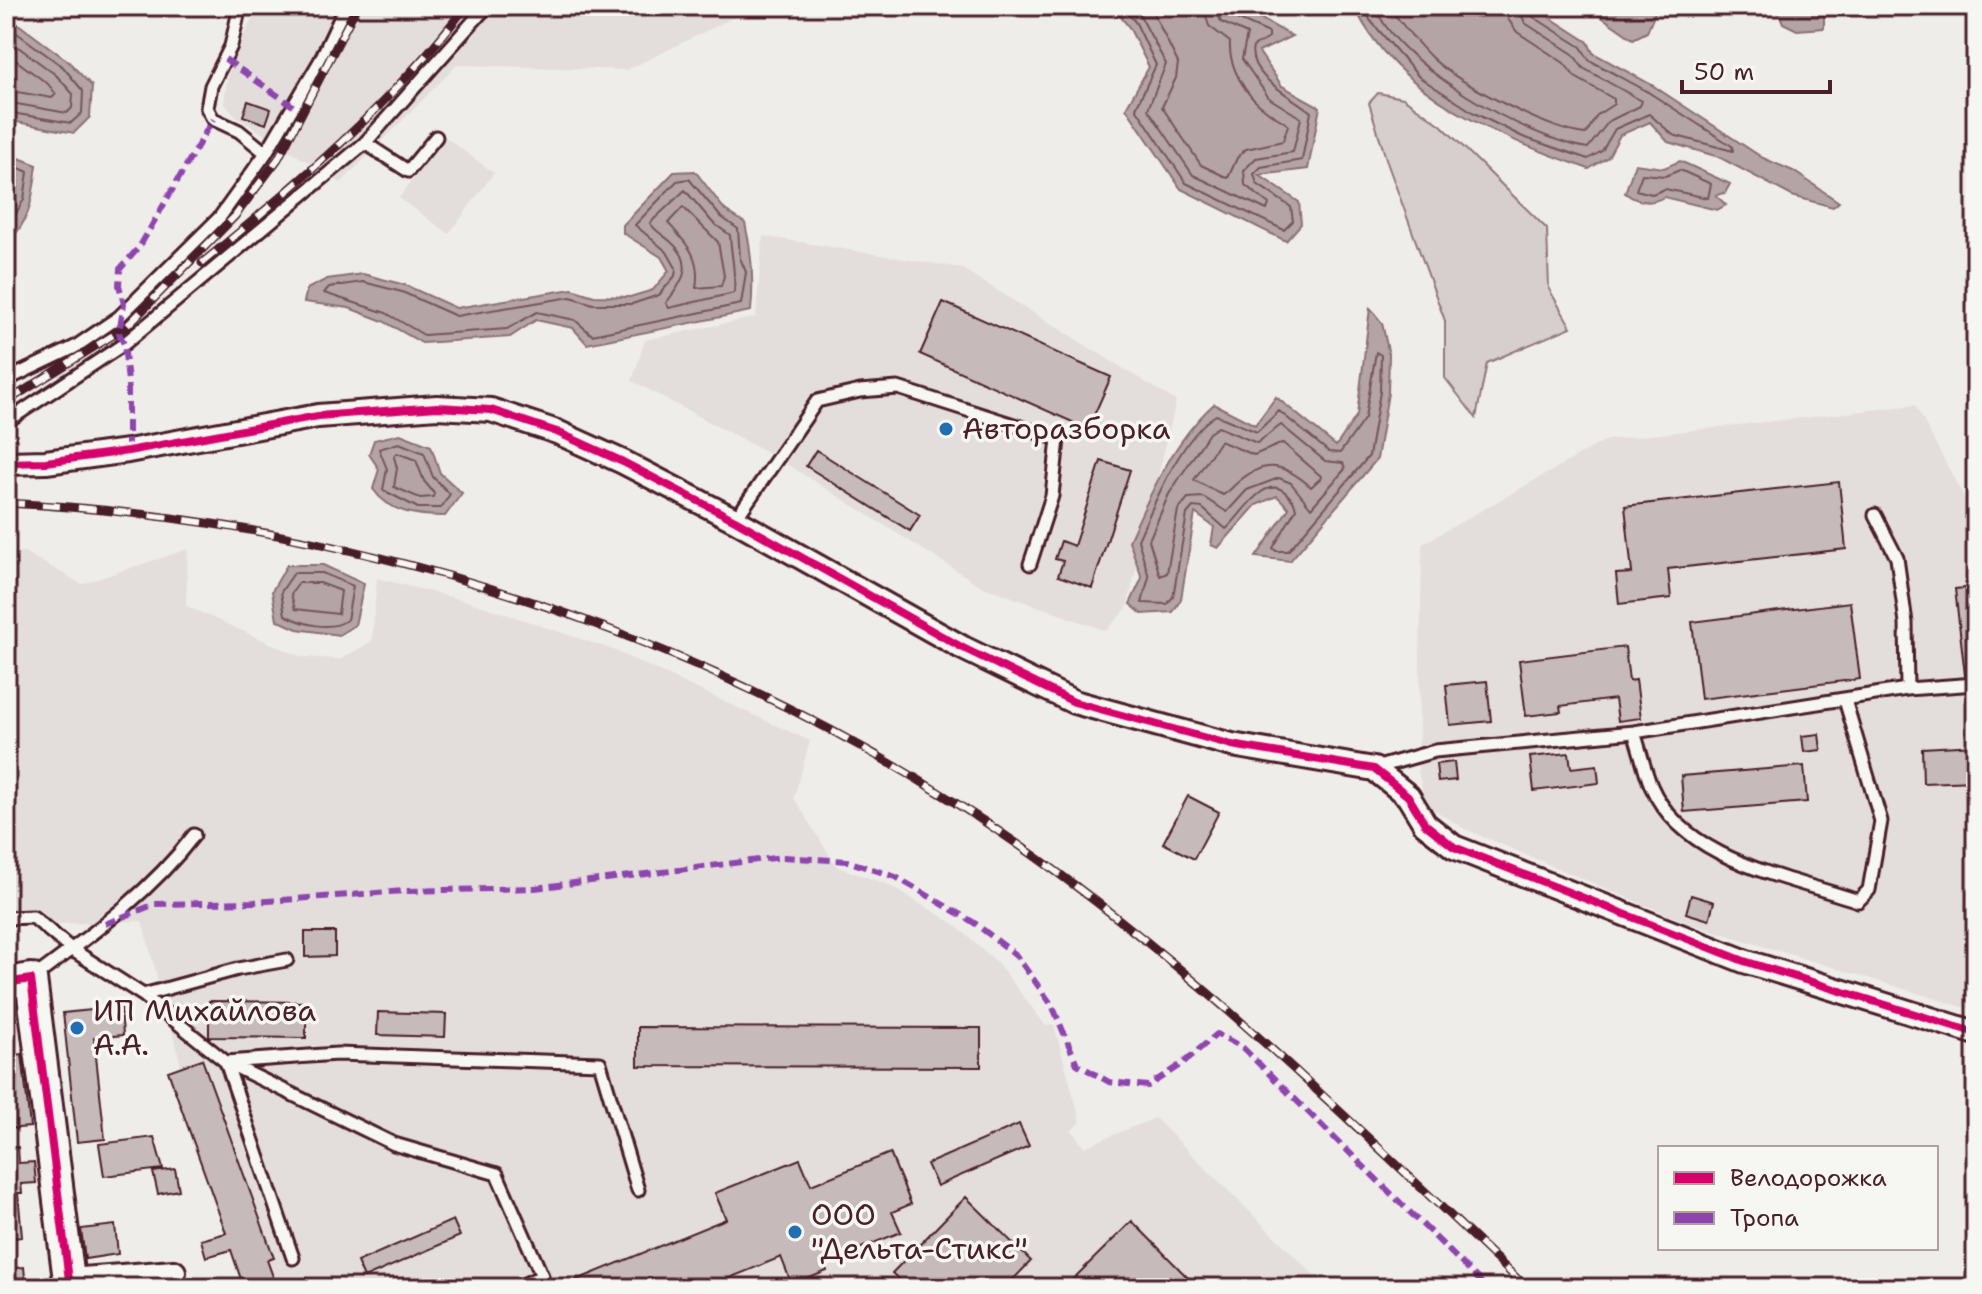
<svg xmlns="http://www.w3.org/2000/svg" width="1982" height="1294" font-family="'Shantell Sans',sans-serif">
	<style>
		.built { fill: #e3dedc }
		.green { fill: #d7cfce; stroke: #90777c; stroke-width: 2 }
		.water { fill: #b4a4a5; stroke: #8a6f74; stroke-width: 2 }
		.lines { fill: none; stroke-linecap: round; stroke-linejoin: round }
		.shore { stroke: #74545c; stroke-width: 2 }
		.building { fill: #c6babb; stroke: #4a1f2b; stroke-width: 2 }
		.lane-casing { stroke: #4a1f2b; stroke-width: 17 }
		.street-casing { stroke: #4a1f2b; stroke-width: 28 }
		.secondary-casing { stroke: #4a1f2b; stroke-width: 36 }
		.lane { stroke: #f6f6f2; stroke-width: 11 }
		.street { stroke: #f6f6f2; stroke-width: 22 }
		.secondary { stroke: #f6f6f2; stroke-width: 30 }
		.rail-casing { stroke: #4a1f2b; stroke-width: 9 }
		.rail { stroke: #f6f6f2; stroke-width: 6; stroke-dasharray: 18; stroke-linecap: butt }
		.quiet { stroke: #8e44ad; stroke-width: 6; stroke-dasharray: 12 6; stroke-linecap: butt }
		.cycleway-casing { stroke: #f6f6f2; stroke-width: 13 }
		.cycleway { stroke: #d6006c; stroke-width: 8 }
		.poi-dot { fill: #1f6fb2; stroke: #f6f6f2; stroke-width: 3 }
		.labels { text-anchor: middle; stroke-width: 7; stroke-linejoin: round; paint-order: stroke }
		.poi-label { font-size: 30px; fill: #4a1f2b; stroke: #f6f6f2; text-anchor: start }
	</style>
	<rect width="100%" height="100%" fill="#efedea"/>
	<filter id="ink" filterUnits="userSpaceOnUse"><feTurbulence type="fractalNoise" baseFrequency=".0125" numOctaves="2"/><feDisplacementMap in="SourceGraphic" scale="16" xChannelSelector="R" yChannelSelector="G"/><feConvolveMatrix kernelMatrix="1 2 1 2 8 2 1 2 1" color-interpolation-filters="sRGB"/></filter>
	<g filter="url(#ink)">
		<path class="built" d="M259,6H757L627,70L457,65L341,183L238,118L224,103L229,64Z
			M444,136L494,173L449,234L399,198Z
			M763,236L961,268L1176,401L1127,608L1106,631L981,586L777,458L632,381L645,340L756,317Z
			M1915,405L1976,520V1011L1687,923L1465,829L1426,805L1418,772L1422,544L1606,440Z
			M188,549L186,606L302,657L341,659L372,641L377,578L470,602L611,649L810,741L794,798L837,867L887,884L953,923L997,962L1046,1026L1054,1025L1081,1122L1072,1130L1084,1147L1155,1118L1327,1288H248L237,1272L142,921L6,926V553L24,552L82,584Z"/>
		<path class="green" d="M1378,93L1403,98L1441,125L1547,229L1549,289L1571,327L1487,363L1476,418L1445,378V321L1388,165L1369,103Z"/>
		<path class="water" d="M1112,6H1223L1263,20L1292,36L1259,52L1282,86L1320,107L1308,169L1259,175L1299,202L1301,224L1286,241L1181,189L1126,108L1149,67L1129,27Z
			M1358,6H1440L1441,10L1453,6H1532L1588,42L1593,53L1652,85L1763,158L1793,171L1839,202L1833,207L1792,196L1719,157L1668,142L1650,122L1620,135L1608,157L1589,169C1502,138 1400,99 1356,10Z
			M1586,6H1658L1647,32L1633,39Z
			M1776,6H1820L1824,12V28L1797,30L1783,23Z
			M6,15L68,61L92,86L90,117L74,133L6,120Z
			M6,153L37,165C33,193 31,225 6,242Z
			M1680,161L1730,184L1725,193L1716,195L1726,205L1717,210L1664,197C1650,205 1637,202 1625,193L1635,164L1664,168Z
			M695,171L725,210L745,223C752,252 754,280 751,311L587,344L573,328L536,320L510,337L422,343L383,321L349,308L304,302L307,289L327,279L363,274L405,285L456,308L572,289L594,296L630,297L653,290L669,271L661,257L623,233V225L674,172Z
			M1370,308L1382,323L1389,355L1388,393L1377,459L1290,561L1256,557L1289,508L1277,496L1256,505L1218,548L1211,545L1214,527L1195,513L1181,599L1173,612L1142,614L1130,604L1142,578L1129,541C1151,492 1174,440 1214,404L1255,425L1276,397L1336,446L1357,415Z
			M400,434L431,446L440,473L462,493L445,516C418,516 389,513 373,489L379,469L369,454L374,440Z
			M287,565H323L364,584L355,625L339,635L297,629L277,620L272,591Z"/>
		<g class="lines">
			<path class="shore" d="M1122,6L1136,23L1156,65L1136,108L1186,183L1284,230L1293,221L1291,207L1257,184L1254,174L1261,167L1302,160L1311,112C1295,98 1246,76 1253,47L1269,38V33L1230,16L1225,6
				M1135,6L1166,64L1148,109L1193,175L1267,210L1269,204L1245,185L1244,170L1256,158L1293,152L1301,118L1269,98L1242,59L1247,34L1221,22L1215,6
				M1150,6L1178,63L1176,78L1162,107L1201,165L1228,178L1237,158L1246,149L1283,141L1288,125C1281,119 1273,116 1266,110C1245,96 1228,65 1230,42L1209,26L1203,6
				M1365,6L1370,20L1419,77L1474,113L1523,137L1588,159L1602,151L1615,129L1649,114L1673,135L1733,151L1732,146L1648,92L1589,60L1581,47L1532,16L1528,6
				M1375,6C1396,65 1528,139 1588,148L1609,121L1640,106L1642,101L1583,68L1573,54L1525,23L1518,6
				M1388,6C1401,23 1416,42 1432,58C1458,83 1550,131 1586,134L1597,115L1614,104V99L1575,77L1564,63L1517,32L1508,19L1506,6
				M6,25L63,67L83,91L82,113L71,123L6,112
				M6,38L56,75L73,94L72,108L67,113L6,102
				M6,53L48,84L56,94L52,98L6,90
				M6,162L28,172L24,199L6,232
				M1680,170L1711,184L1708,198L1665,189L1652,194L1636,190L1642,174L1665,176Z
				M689,179L720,216L738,229L740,258L746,272L741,304L592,335L575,320L537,312L507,329L424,335L386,313L324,293L329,287L363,282L402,292L456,316L571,297L593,304H632L659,295L675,276L676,268L667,252L635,225L677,181Z
				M685,190L713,223L730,235C731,255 736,273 734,293L669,308L666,303C683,282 696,263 670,241C663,235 655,231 650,223Z
				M683,207L718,242L724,276L721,286L696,288C701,257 688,245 668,223Z
				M1376,352L1381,355L1380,392L1369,456L1288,551H1276L1273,548L1296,509C1295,502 1292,499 1286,493C1264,472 1240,518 1226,529L1202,508L1193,507L1187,514L1173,597L1167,604L1142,603L1149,577L1138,540C1154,504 1182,435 1216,415L1257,432L1279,411L1329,452L1340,453L1365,418Z
				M1281,425L1325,461L1343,463L1345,469L1311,508L1291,483L1279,478L1247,490L1227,512L1203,497L1188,498L1178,510L1167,573L1160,576L1149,540L1169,494L1209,433L1218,427L1257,443Z
				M1220,441L1254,455L1283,443L1322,477L1311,487C1286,465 1266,457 1237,483C1231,488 1229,492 1223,495L1194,480Z
				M399,443L424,453L433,477L450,494L441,508H418L383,490L387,469L379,449Z
				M397,453L416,460L424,481L434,493L433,497L420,498L394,487L397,468L394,457Z
				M294,573H322L353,586L347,620C330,632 303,624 285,615L281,592Z
				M299,583H320L341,591L338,614L295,609L291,594Z"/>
		</g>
		<path class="building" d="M248,101L271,109L266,124L243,116Z
			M943,302L1111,377L1088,429L920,354Z
			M816,450L920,515L910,531L806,466Z
			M1101,461L1130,470L1092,588L1058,576L1063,561L1055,559L1061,541L1074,546Z
			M1839,482L1846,549L1668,569L1671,598L1619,604L1616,574L1632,573L1625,506Z
			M1976,587V675H1965L1955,589Z
			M1850,602L1860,679L1701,699L1692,622Z
			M1625,647L1629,681L1636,680L1641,718L1618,721L1615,699L1560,706L1561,712L1526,716L1519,660Z
			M1487,681L1491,721L1450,725L1446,685Z
			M1819,734L1821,750L1804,752L1802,736Z
			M1976,745V781L1923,783L1922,748Z
			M1569,753L1571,768L1597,765L1599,783L1534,791L1530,757Z
			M1454,762L1456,780L1438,782L1436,764Z
			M1804,766L1807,802L1684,812L1681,776Z
			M1188,796L1219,812L1194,859L1163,843Z
			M1691,895L1714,902L1709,920L1686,913Z
			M305,932H335V956L305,957Z
			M209,1001L306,1002V1038L209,1037Z
			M121,1007L123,1035L94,1038L105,1139L77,1142L63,1013Z
			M378,1012L446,1014L445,1037L377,1035Z
			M638,1027L981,1028V1067L638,1066Z
			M22,1054L30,1127L6,1129V1056Z
			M202,1059L274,1258L267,1260L277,1288H244L231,1250L206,1257L201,1240L226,1233L168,1071Z
			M1019,1124L1029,1146L937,1186L927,1164Z
			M154,1137L163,1169L104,1176L99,1144Z
			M18,1147L19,1163L34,1162L36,1183L21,1184L22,1193H18L22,1237L6,1239V1148Z
			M890,1153L911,1204L892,1212L901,1232L824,1263L827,1271L792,1285L781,1257L705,1288H557L726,1219L715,1193L800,1159L811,1185Z
			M175,1169L179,1190L158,1194L153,1172Z
			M966,1197L1031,1261L1005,1288H908L892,1273Z
			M453,1220L460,1236L364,1278L357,1262Z
			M1132,1221L1198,1288H1064Z
			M115,1225L118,1254L85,1259L81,1229Z
			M24,1267L26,1288H6V1269Z"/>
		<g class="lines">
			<g class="lane-casing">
				<path id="lane" d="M240,6L231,46L211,86L207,108L213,119L239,131L266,153
					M365,143L408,171L436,137
					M6,380L75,347L119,317L220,217L266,153L320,61L346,6
					M6,422L124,344L365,143L487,6
					M1875,515L1897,558L1906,623L1907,689
					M735,520L817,401L860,391L898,388L1058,439L1052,496L1030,564
					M1634,732C1640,750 1644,769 1651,786C1684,861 1788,877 1858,901L1869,890L1881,821L1845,700
					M1375,768L1435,751L1634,732L1907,689L1976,684
					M6,918L33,917L71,949L143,995L226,1062L394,1144L497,1174L542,1276L516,1288
					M33,978C91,935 150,893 194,835
					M143,995L238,969L287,960
					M226,1062L337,1054L600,1063L638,1190
					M226,1062L293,1258"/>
			</g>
			<g class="street-casing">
				<path id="street" d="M6,463L46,462L128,451L318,416L437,407L491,410L557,432L623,462L735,520L963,648L1074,702L1232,745L1374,769L1408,796L1425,824L1454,847L1744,961L1976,1033
					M69,1280L174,1272"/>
			</g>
			<g class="secondary-casing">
				<path id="secondary" d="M6,983L31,979L70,1288"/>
			</g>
			<use href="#lane" class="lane"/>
			<use href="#street" class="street"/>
			<use href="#secondary" class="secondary"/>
			<g class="rail-casing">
				<path id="rail" d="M202,263C298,184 390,106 466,6
					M6,402L126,327L235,216L278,159L357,6
					M6,503C380,521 746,647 1050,867C1221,992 1373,1143 1527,1288"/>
			</g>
			<use href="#rail" class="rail"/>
			<path class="quiet" d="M225,59L293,106
				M128,451V382L124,344L119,333L124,304L119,285L120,269L140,246L213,119
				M105,924L155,904L254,902L404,891L535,888L782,857L847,861L896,877L973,922L1015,954L1052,1005L1077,1064L1109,1082L1148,1086L1183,1063L1217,1034L1242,1047L1487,1288"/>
			<g class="cycleway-casing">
				<path id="cycleway" d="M6,463L46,462L128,451L318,416L437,407L491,410L557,432L623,462L735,520L963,648L1074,702L1232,745L1374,769L1408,796L1425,824L1454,847L1744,961L1976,1033
					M6,983L31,979L70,1288"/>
			</g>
			<use href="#cycleway" class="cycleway"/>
		</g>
	</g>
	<g class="poi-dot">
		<circle cx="946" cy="429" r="8"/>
		<circle cx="77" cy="1028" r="8"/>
		<circle cx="795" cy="1232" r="8"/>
	</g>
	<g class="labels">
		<g class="poi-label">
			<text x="962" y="439">Авторазборка</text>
			<text x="93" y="1021">ИП Михайлова<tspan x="93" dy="34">А.А.</tspan></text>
			<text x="811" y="1225">ООО<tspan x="811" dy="34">"Дельта-Стикс"</tspan></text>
		</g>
	</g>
	<rect width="1982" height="1294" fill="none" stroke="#f6f6f2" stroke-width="32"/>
	<rect x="16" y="16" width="1950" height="1262" fill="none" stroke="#4a1f2b" stroke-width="3" filter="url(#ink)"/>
	<rect x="1658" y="1146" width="280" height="104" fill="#f6f6f2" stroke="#b1a0a2" stroke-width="2"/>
	<rect x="1674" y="1172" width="40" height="12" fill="#d6006c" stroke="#b1a0a2" stroke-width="2"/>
	<text x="1730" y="1186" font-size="24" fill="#4a1f2b">Велодорожка</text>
	<rect x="1674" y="1212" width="40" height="12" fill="#8e44ad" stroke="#b1a0a2" stroke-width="2"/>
	<text x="1730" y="1226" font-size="24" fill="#4a1f2b">Тропа</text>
	<path d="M1682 80v12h148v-12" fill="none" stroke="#4a1f2b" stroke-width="4"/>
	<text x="1694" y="80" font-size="24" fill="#4a1f2b" stroke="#f6f6f2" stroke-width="6" paint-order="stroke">50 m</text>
</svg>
